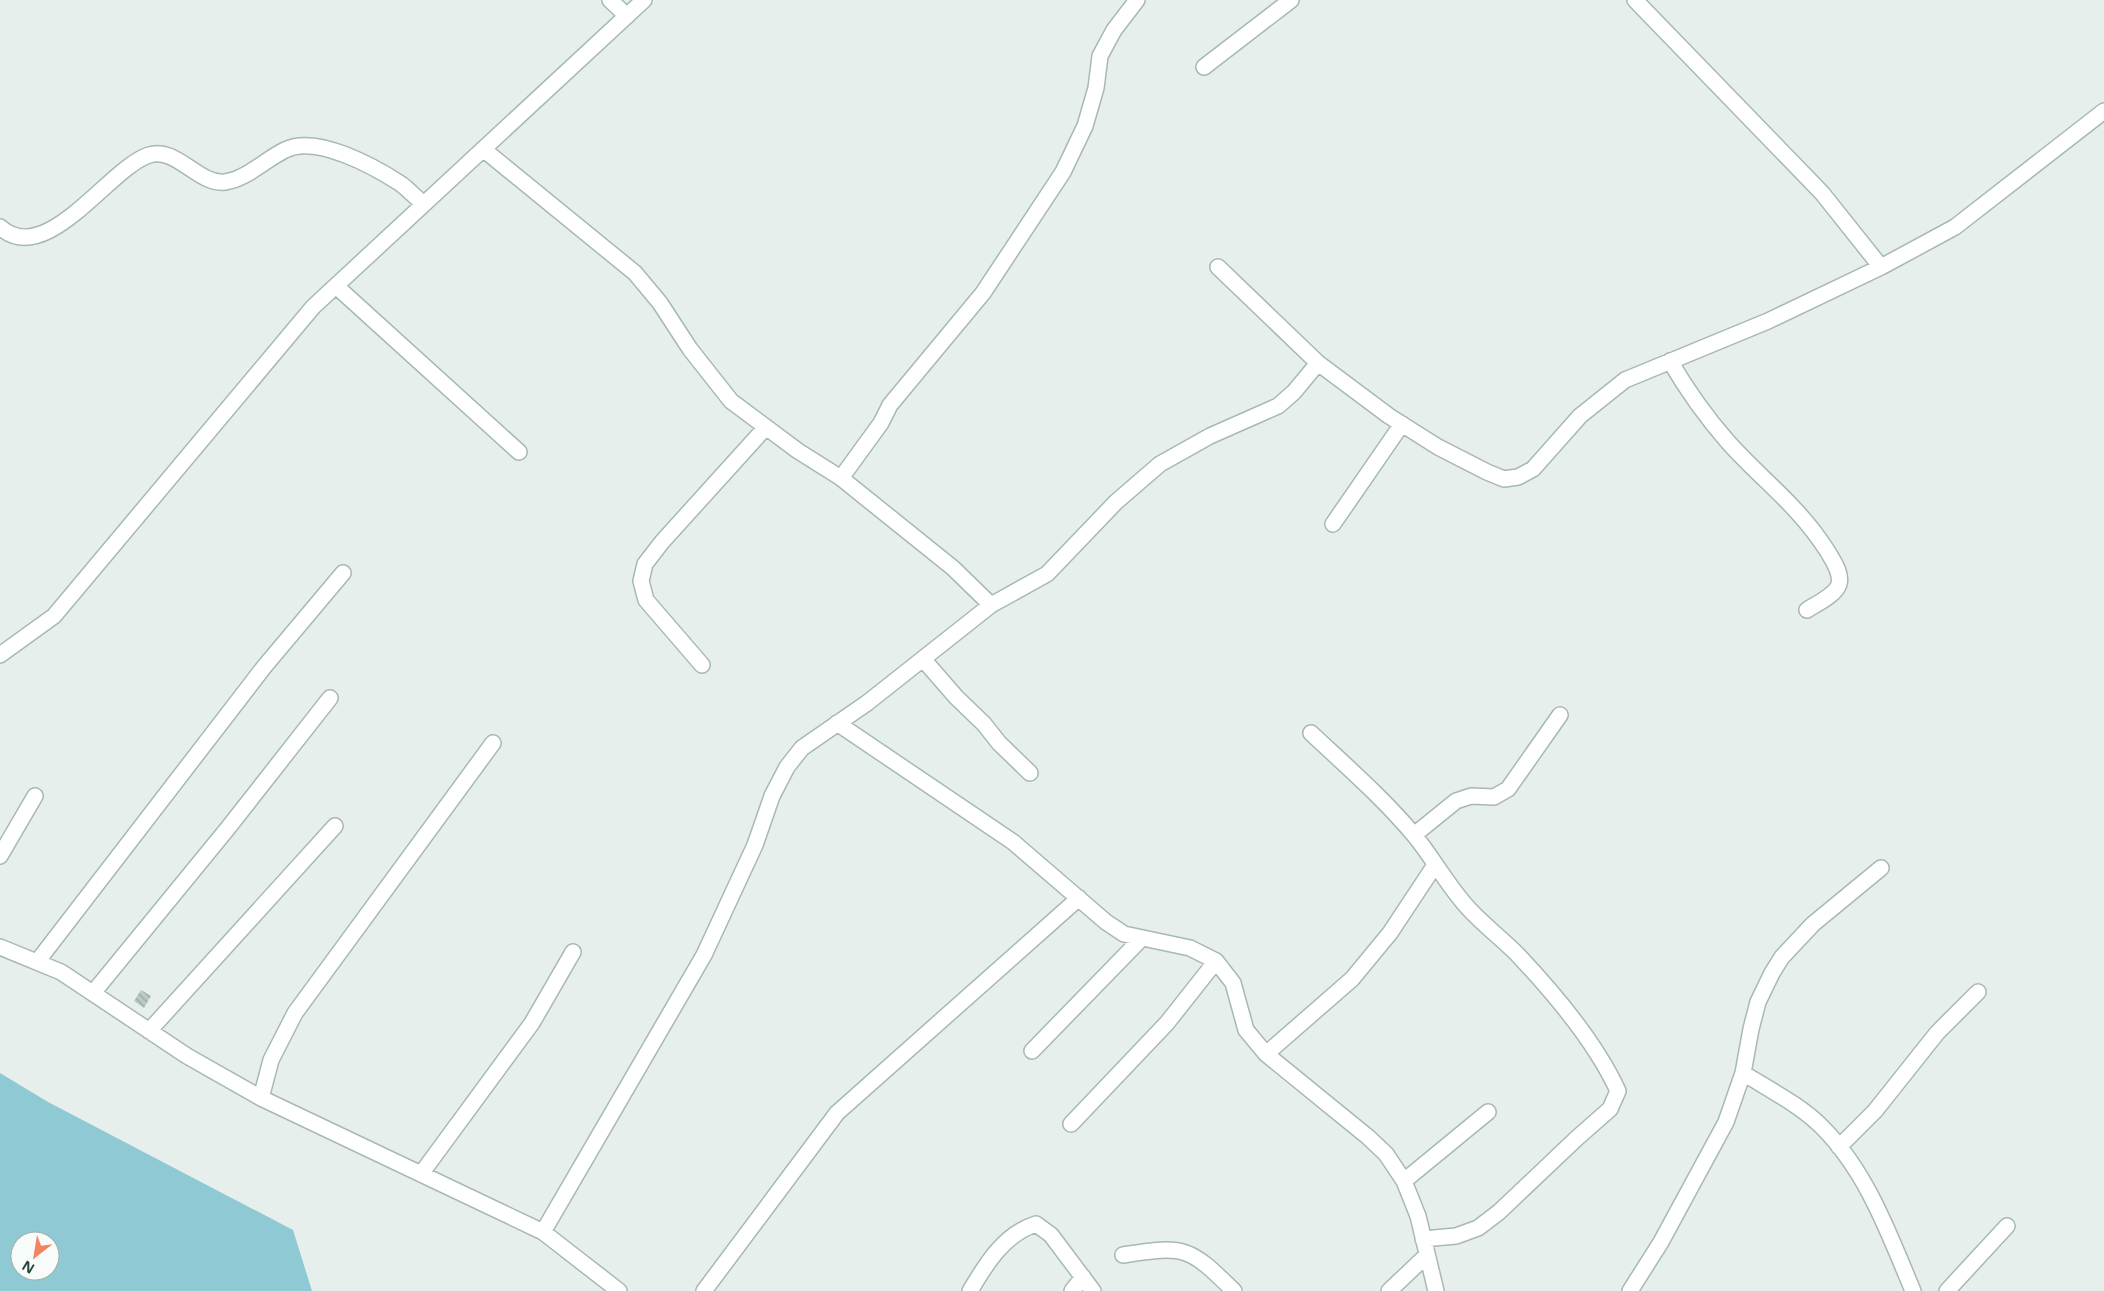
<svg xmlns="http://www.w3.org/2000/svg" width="2104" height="1291" font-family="'Noto Sans',sans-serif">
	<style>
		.water { fill: #8ec9d4; fill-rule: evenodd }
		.building { fill: url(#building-back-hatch) }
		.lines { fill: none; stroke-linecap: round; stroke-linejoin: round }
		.minor-casing { stroke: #a8b8b2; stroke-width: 18 }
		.minor { stroke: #fff; stroke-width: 15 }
	</style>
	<defs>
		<pattern id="building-back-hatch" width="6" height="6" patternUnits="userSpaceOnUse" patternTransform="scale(1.25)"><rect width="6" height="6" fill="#bbcac4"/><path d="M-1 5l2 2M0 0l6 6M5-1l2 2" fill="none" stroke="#98a6a0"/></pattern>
	</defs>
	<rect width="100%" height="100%" fill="#e6efeb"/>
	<path class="water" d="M0,1073L48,1102L293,1230L312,1291H0ZM20,1241H50V1271H20Z"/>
	<path class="building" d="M141,990L151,996L144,1008L134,1001Z"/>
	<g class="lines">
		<g class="minor-casing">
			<path id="minor" d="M610,0L627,16
				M1635,0L1822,193L1881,267
				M1204,67L1291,0
				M483,149L635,273L660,303L690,349L731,401L798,451L841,478L953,568L991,605
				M0,227C46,269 109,168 149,155C176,146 198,185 225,182C247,179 266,159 285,150C316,134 375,167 401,184C409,190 416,198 424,204
				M1218,267L1318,363L1389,416L1438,447L1487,472L1504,479L1518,477L1533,469L1580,416L1625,380L1768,321L1881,267L1955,227L2104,111
				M336,286L519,452
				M1670,361C1687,390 1706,417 1728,442C1763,481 1799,506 1828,552C1833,561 1842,573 1839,584C1836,595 1816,604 1807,610
				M841,478L881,423L890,405L983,293L1063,172L1085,126L1096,88L1100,56L1114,30L1137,0
				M1333,524L1402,424
				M0,655L54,616L313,307L644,0
				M923,659L956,697L984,724L999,743L1030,773
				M702,665L646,600L641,581L645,564L662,542L766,427
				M837,723L1013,842L1106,922L1124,934L1190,948L1216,961L1233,983L1246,1030L1266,1054L1368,1137L1386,1154L1404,1181L1418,1216L1436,1291
				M1311,733C1346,766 1383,798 1414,835C1434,859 1448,887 1470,910C1485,926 1502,939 1517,954C1553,992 1596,1043 1618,1091L1610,1109L1577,1138L1499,1212L1478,1228L1456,1236L1423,1239
				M1414,835L1456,801L1471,796L1494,797L1508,789L1560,715
				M0,856L35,796
				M0,947L61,972L187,1056L261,1098L543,1232L619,1291
				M37,962L264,667L343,573
				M93,993L228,828L330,698
				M149,1031L335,826
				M1032,1051L1141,939
				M1266,1054L1352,979L1390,933L1435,865
				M1743,1073C1770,1090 1800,1105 1822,1127C1867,1172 1889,1234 1913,1291
				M261,1098L271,1060L295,1013L493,743
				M1071,1124L1167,1023L1216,961
				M1839,1147L1875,1111L1937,1033L1978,992
				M421,1174L532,1023L573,952
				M1404,1181L1488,1112
				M543,1232L704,955L755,845L772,796L787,767L802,748L867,703L991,605L1047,574L1116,502L1160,464L1210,436L1278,406L1294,392L1318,363
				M1123,1255C1186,1245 1189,1247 1234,1291
				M704,1291L837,1113L1079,898
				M970,1291C986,1264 1004,1234 1036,1224L1051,1235L1093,1291
				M1072,1291L1083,1277
				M1389,1291L1427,1255
				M1630,1291L1661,1242L1726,1122L1743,1073L1751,1029L1758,1002L1772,973L1782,957L1813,924L1881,868
				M1947,1291L2007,1226"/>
		</g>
		<use href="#minor" class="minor"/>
	</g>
	<g transform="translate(35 1256) rotate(211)"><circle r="24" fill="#f7fbf9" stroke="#a3b1ad"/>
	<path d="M0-4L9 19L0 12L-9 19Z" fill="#f4845f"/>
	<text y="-8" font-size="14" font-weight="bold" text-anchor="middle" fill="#24423a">N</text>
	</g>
</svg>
